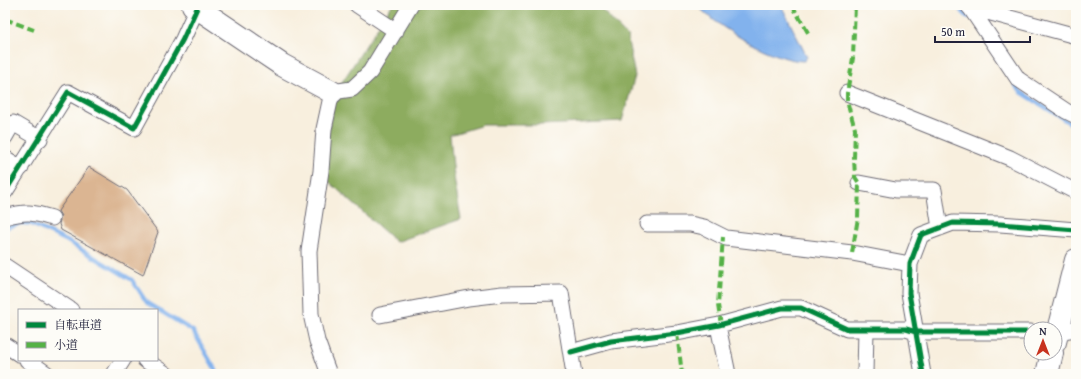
<svg xmlns="http://www.w3.org/2000/svg" width="1081" height="379" font-family="'Gentium Book Plus','Noto Serif JP',serif">
	<style>
		.forest { fill: #8dac5f; stroke: #58674d }
		.water { fill: #82b2ed; stroke: #526a94 }
		.lines { fill: none; stroke-linecap: round; stroke-linejoin: round }
		.stream { stroke: #82b2ed; stroke-width: 4 }
		.building { fill: #dbb592 }
		.street-casing { stroke: #6d6a74; stroke-width: 17 }
		.secondary-casing { stroke: #6d6a74; stroke-width: 24 }
		.street { stroke: #fff; stroke-width: 15 }
		.secondary { stroke: #fff; stroke-width: 22 }
		.quiet { stroke: #55b146; stroke-width: 4; stroke-dasharray: 8 4; stroke-linecap: butt }
		.cycleway-casing { stroke: #fdfcf7; stroke-width: 8 }
		.cycleway { stroke: #00873e; stroke-width: 5 }
	</style>
	<rect width="100%" height="100%" fill="#fdfcf7"/>
	<filter id="ink" filterUnits="userSpaceOnUse"><feTurbulence type="fractalNoise" baseFrequency=".025" numOctaves="2"/><feDisplacementMap in="SourceGraphic" scale="8" xChannelSelector="R" yChannelSelector="G"/><feConvolveMatrix kernelMatrix="1 2 1 2 8 2 1 2 1" color-interpolation-filters="sRGB"/></filter>
	<filter id="wash" filterUnits="userSpaceOnUse"><feTurbulence type="fractalNoise" baseFrequency=".012" numOctaves="4" result="noise"/><feDisplacementMap in="SourceGraphic" scale="16" xChannelSelector="R" yChannelSelector="G"/><feGaussianBlur stdDeviation="0.9" result="paint"/><feColorMatrix in="noise" values="0 0 0 0 0 0 0 0 0 0 0 0 0 0 0 0 0 1.4 0 .05"/><feComposite in="paint" operator="in"/></filter>
	<g filter="url(#wash)">
		<rect width="100%" height="100%" fill="#f8efde"/>
		<path class="forest" d="M392,5H597L627,36L635,76L622,121L542,125H483L450,135L454,177L461,219L396,242L326,179V146L335,93Z"/>
		<path class="water" d="M697,5H781L807,57L804,61C775,61 716,27 697,5Z"/>
		<g class="lines">
			<path class="stream" d="M955,5L968,17
				M1015,85L1021,92L1076,127
				M5,228L20,223L31,224L67,241L132,280L147,303L193,331L218,374"/>
		</g>
		<g id="blocks">
			<path class="building" d="M89,167L127,190L158,232L143,275L61,230L59,224L61,216L58,211Z"/>
		</g>
	</g>
	<g filter="url(#ink)">
		<use href="#blocks" fill-opacity="0" stroke="#6d6a74" stroke-width="1"/>
		<g class="lines">
			<g class="street-casing">
				<path id="street" d="M357,5L396,31
					M969,7L1076,36
					M971,9L1018,79L1066,111L1076,116
					M847,93L1010,158L1076,192
					M5,137L13,123L40,139
					M5,158L21,168
					M859,183L896,190H934L940,228
					M5,192L68,92L134,128L183,39L197,8
					M5,217C25,211 33,212 52,218
					M647,224H690L704,227L726,238L852,253L910,264
					M5,266L71,310
					M380,315L469,298L502,294L561,293L574,374
					M718,326L728,374
					M1055,332L1076,329
					M5,345L19,354
					M571,352L611,341L677,333L719,325L782,308H801L847,329H906L916,332H1031
					M27,360L47,374
					M145,360L166,374
					M114,374L123,360
					M329,374L317,341L311,314L309,251L321,171L324,129L332,92L352,89L370,72L411,5
					M865,374L866,329
					M923,374L909,293L910,264L921,235L953,223L1000,224L1076,230"/>
			</g>
			<g class="secondary-casing">
				<path id="secondary" d="M193,5L282,65L332,92
					M1055,342L1076,260
					M1047,374L1052,353"/>
			</g>
			<use href="#street" class="street"/>
			<use href="#secondary" class="secondary"/>
			<path class="quiet" d="M792,5L810,36
				M5,19L34,30
				M852,253L858,218L859,183L855,177L854,158L855,129L847,101V93L853,58L855,5
				M721,325L718,305L723,237
				M677,333L682,374"/>
			<g class="cycleway-casing">
				<path id="cycleway" d="M5,192L68,92L134,128L183,39L197,8
					M571,352L611,341L677,333L719,325L782,308H801L847,329H906L916,332H1031
					M923,374L909,293L910,264L921,235L953,223L1000,224L1076,230"/>
			</g>
			<use href="#cycleway" class="cycleway"/>
		</g>
	</g>
	<rect width="1081" height="379" fill="none" stroke="#fdfcf7" stroke-width="20"/>
	<rect x="18" y="309" width="140" height="52" fill="#fdfcf7" stroke="#a5a5ac"/>
	<rect x="26" y="322" width="20" height="6" fill="#00873e" stroke="#a5a5ac"/>
	<text x="54" y="329" font-size="12" fill="#22223b">自転車道</text>
	<rect x="26" y="342" width="20" height="6" fill="#55b146" stroke="#a5a5ac"/>
	<text x="54" y="349" font-size="12" fill="#22223b">小道</text>
	<g transform="translate(1043 341)"><circle r="19" fill="#fdfcf7" stroke="#a5a5ac"/>
	<path d="M0-3L7 15L0 10L-7 15Z" fill="#c8321e"/>
	<text y="-6" font-size="11" font-weight="bold" text-anchor="middle" fill="#22223b">N</text>
	</g>
	<path d="M935 36v6h95v-6" fill="none" stroke="#22223b" stroke-width="2"/>
	<text x="941" y="36" font-size="12" fill="#22223b" stroke="#fdfcf7" stroke-width="3" paint-order="stroke">50 m</text>
</svg>
